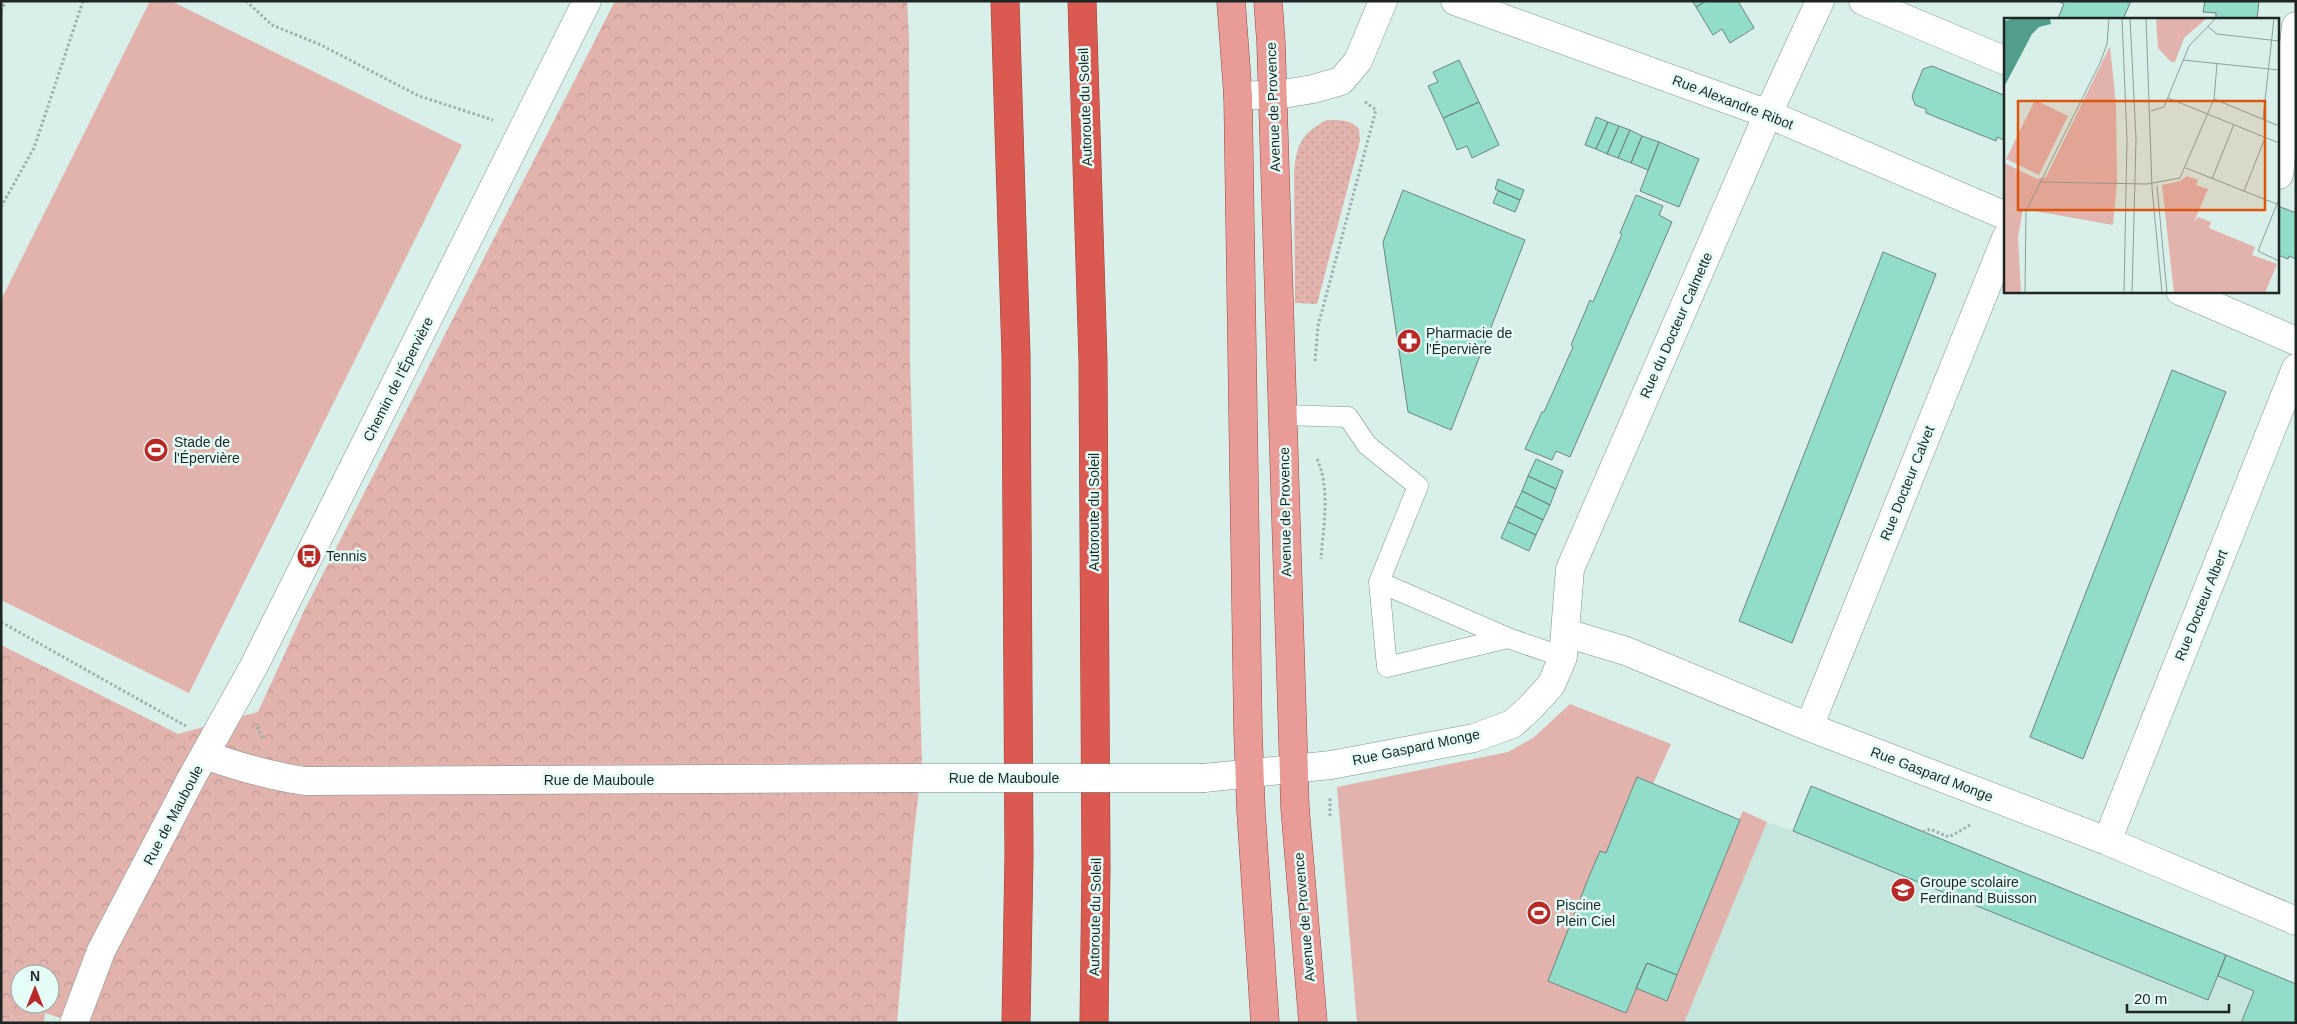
<svg xmlns="http://www.w3.org/2000/svg" width="2297" height="1024" viewBox="0 0 2297 1024" font-family="Arial,sans-serif">
	<defs>
		<pattern id="grass-dots" width="8" height="8" patternUnits="userSpaceOnUse" patternTransform="scale(1.25)"><rect width="8" height="8" fill="#e2b2ad"/><path d="M2 2h.1M6 6h.1" fill="none" stroke="#c19995" stroke-width="1.8" stroke-linecap="round"/></pattern>
		<pattern id="forest-crowns" width="20" height="18" patternUnits="userSpaceOnUse" patternTransform="scale(1.25)"><rect width="20" height="18" fill="#e2b2ad"/><path d="M2 6a3 3 0 1 1 6 0M12 15a3 3 0 1 1 6 0" fill="none" stroke="#c19995"/></pattern>
	</defs>
	<rect width="100%" height="100%" fill="#d8f0e9"/>
	<path fill="#c6e6dd" d="M1811,786L2296,984V1023H1684L1767,822L1793,831Z"/>
	<path fill="url(#grass-dots)" d="M1327,120C1340,120 1350,119 1359,129L1360,141L1317,304L1295,303L1294,175C1296,146 1300,134 1327,120Z"/>
	<path fill="url(#forest-crowns)" fill-rule="evenodd" d="M615,1H907L909,37L910,360L922,764L913,841L897,1023H77L45,1013L1,1019V645L178,734L258,712L305,609ZM20,974H50V1004H20Z"/>
	<path fill="#e2b2ad" d="M150,1H171L462,145L189,693L1,600V300Z
		M1570,704L1671,744L1653,784L1739,820L1743,811L1767,822L1684,1023H1357L1337,787L1508,752L1533,738Z
		M45,1013L44,1023H1V1019Z"/>
	<path fill="#92ddca" stroke="#6e847e" d="M1692,1H1706L1696,7Z
		M1706,1H1738L1754,28L1730,43L1722,29L1713,35L1696,7Z
		M2058,1H2131L2123,19H2060L2058,18L2064,4Z
		M2205,1H2259L2257,19H2216V13L2203,12Z
		M1459,60L1479,102L1443,118L1428,86L1438,82L1433,72Z
		M1932,66L2006,96V141L1997,137L1996,141L1926,113V109L1915,105L1912,96L1923,69Z
		M1479,102L1499,145L1472,158L1467,146L1457,150L1443,118Z
		M1596,117L1608,122L1596,149L1585,145Z
		M1608,122L1619,126L1607,154L1596,149Z
		M1619,126L1630,130L1618,158L1607,154Z
		M1630,130L1642,136L1631,163L1618,158Z
		M1642,136L1659,142L1648,170L1631,163Z
		M1659,142L1699,159L1679,207L1640,191Z
		M1498,179L1524,190L1520,200L1495,189Z
		M1403,190L1525,240L1451,430L1408,412L1383,242Z
		M1498,191L1520,200L1515,212L1493,203Z
		M1636,195L1663,206L1659,215L1672,222L1570,457L1556,451L1552,460L1525,449L1542,412H1544L1573,347L1571,345L1590,300L1593,302L1622,234L1620,233Z
		M2278,206L2296,213V259L2289,256L2288,259L2278,255Z
		M1883,252L1936,274L1792,643L1739,621Z
		M2172,370L2226,392L2083,759L2030,737Z
		M1536,459L1563,471L1556,489L1528,476Z
		M1528,476L1556,489L1550,505L1522,491Z
		M1522,491L1550,505L1543,520L1515,506Z
		M1515,506L1543,520L1536,535L1508,522Z
		M1508,522L1536,535L1529,551L1501,538Z
		M1637,777L1740,820L1677,975L1647,963L1626,1013L1548,981L1588,879L1600,851L1606,853Z
		M1811,786L2226,955L2208,1000L1793,831Z
		M2226,955L2296,984V1023H2241L2254,991L2218,976Z
		M1647,963L1677,975L1667,1001L1636,988Z"/>
	<g fill="none" stroke-linecap="round" stroke-linejoin="round">
		<defs>
			<path id="lane" d="M1283,415L1348,417L1367,445L1418,486L1379,582L1387,667L1508,638
				M1379,582L1508,638L1563,657"/>
			<path id="street" d="M1455,1L1768,114L2006,216
				M1863,1L2006,61
				M2279,175L2296,26
				M2180,291L2296,341
				M1566,633L1626,651L1809,727L2107,841L2296,921
				M1809,727L2006,238
				M205,755C239,767 270,776 305,781L911,778
				M1204,778L1331,765L1474,738L1512,724L1529,709L1551,685L1563,657L1570,569L1768,114L1820,1
				M2107,841L2296,368
				M74,1023L101,951L191,779L254,666L587,1"/>
			<path id="secondary" d="M1238,96L1283,94L1313,89L1341,81L1358,61L1383,1"/>
			<path id="primary" d="M1231,1L1238,96L1248,732L1251,811L1265,1023
				M1268,1L1271,43L1295,808L1313,1023"/>
			<path id="highway" d="M1005,1L1016,356L1019,856L1016,1023
				M1082,1L1093,361L1096,867L1094,1023"/>
		</defs>
		<use href="#lane" stroke="#7d938d" stroke-width="21"/>
		<use href="#street" stroke="#7d938d" stroke-width="29"/>
		<use href="#secondary" stroke="#7d938d" stroke-width="29"/>
		<use href="#primary" stroke="#984741" stroke-width="29"/>
		<use href="#highway" stroke="#984741" stroke-width="29"/>
		<path stroke="#9db0aa" stroke-width="3" stroke-dasharray="2.5 2.5" stroke-linecap="butt" d="M246,1L272,25L321,45L419,96L493,120
			M1,11L6,1
			M1,207L34,148L83,1
			M1315,361L1318,326L1376,110L1364,101
			M1317,459C1331,489 1323,527 1321,559
			M1,622L186,726
			M257,727L263,739
			M1330,816V797
			M1923,832L1930,829L1949,837L1972,824"/>
		<use href="#lane" stroke="#fff" stroke-width="20"/>
		<use href="#street" stroke="#fff" stroke-width="28"/>
		<use href="#secondary" stroke="#fff" stroke-width="28"/>
		<use href="#primary" stroke="#e99b97" stroke-width="28"/>
		<use href="#highway" stroke="#da5951" stroke-width="28"/>
		<defs>
			<path id="street-bridge" d="M911,778H1204"/>
		</defs>
		<use href="#street-bridge" stroke="#7d938d" stroke-width="29" stroke-linecap="butt"/>
		<use href="#street-bridge" stroke="#fff" stroke-width="28"/>
	</g>
	<defs>
		<symbol id="pharmacy-disc" viewBox="-11 -11 22 22"><circle r="9.5" fill="#b82927" stroke="#e5fdf7"/><path d="M-2-6h4v4h4v4h-4v4h-4v-4h-4v-4h4Z" fill="#fff"/></symbol>
		<symbol id="stadium-disc" viewBox="-11 -11 22 22"><circle r="9.5" fill="#b82927" stroke="#e5fdf7"/><path d="M0-5a6.5 5 0 1 0 0 10a6.5 5 0 1 0 0-10ZM-3.5-1.8h7v3.6h-7Z" fill="#fff"/></symbol>
		<symbol id="bus-disc" viewBox="-11 -11 22 22"><circle r="9.5" fill="#b82927" stroke="#e5fdf7"/><path d="M-5-6H5V4H4V6H2V4H-2V6H-4V4H-5ZM-3.5-4V0h7V-4ZM-3.5 1.2v1.5H-2V1.2ZM2 1.2v1.5H3.5V1.2Z" fill="#fff"/></symbol>
		<symbol id="school-disc" viewBox="-11 -11 22 22"><circle r="9.5" fill="#b82927" stroke="#e5fdf7"/><path d="M0-5L7-2L0 1L-7-2ZM-4 1L0 2.5L4 1V4Q0 6-4 4Z" fill="#fff"/></symbol>
	</defs>
	<g fill-rule="evenodd">
		<use href="#pharmacy-disc" x="1395" y="327" width="28" height="28"/>
		<use href="#stadium-disc" x="142" y="436" width="28" height="28"/>
		<use href="#bus-disc" x="295" y="542" width="28" height="28"/>
		<use href="#school-disc" x="1889" y="876" width="28" height="28"/>
		<use href="#stadium-disc" x="1525" y="899" width="28" height="28"/>
	</g>
	<g text-anchor="middle" stroke-width="5" stroke-linejoin="round" paint-order="stroke">
		<g font-size="14" fill="#1d2623" stroke="#e5fdf7">
			<text transform="translate(1733 102) rotate(21)" y="5">Rue Alexandre Ribot</text>
			<text transform="translate(1085 107) rotate(-92)" y="5">Autoroute du Soleil</text>
			<text transform="translate(1273 107) rotate(-92)" y="5">Avenue de Provence</text>
			<text transform="translate(1676 325) rotate(-66)" y="5">Rue du Docteur Calmette</text>
			<text transform="translate(398 379) rotate(-63)" y="5">Chemin de l'Épervière</text>
			<text transform="translate(1907 483) rotate(-68)" y="5">Rue Docteur Calvet</text>
			<text transform="translate(1094 512) rotate(-90)" y="5">Autoroute du Soleil</text>
			<text transform="translate(1285 512) rotate(-91)" y="5">Avenue de Provence</text>
			<text transform="translate(2201 605) rotate(-68)" y="5">Rue Docteur Albert</text>
			<text transform="translate(1416 747) rotate(-12)" y="5">Rue Gaspard Monge</text>
			<text transform="translate(1932 774) rotate(21)" y="5">Rue Gaspard Monge</text>
			<text x="1004" y="783">Rue de Mauboule</text>
			<text x="599" y="785">Rue de Mauboule</text>
			<text transform="translate(173 815) rotate(-62)" y="5">Rue de Mauboule</text>
			<text transform="translate(1095 917) rotate(-89)" y="5">Autoroute du Soleil</text>
			<text transform="translate(1304 917) rotate(-95)" y="5">Avenue de Provence</text>
		</g>
		<g font-size="14" fill="#1d2623" stroke="#e5fdf7" text-anchor="start">
			<text x="1426" y="338">Pharmacie de<tspan x="1426" dy="16">l'Épervière</tspan></text>
			<text x="174" y="447">Stade de<tspan x="174" dy="16">l'Épervière</tspan></text>
			<text x="326" y="561">Tennis</text>
			<text x="1920" y="887">Groupe scolaire<tspan x="1920" dy="16">Ferdinand Buisson</tspan></text>
			<text x="1556" y="910">Piscine<tspan x="1556" dy="16">Plein Ciel</tspan></text>
		</g>
	</g>
	<g transform="translate(2004 18)">
		<rect width="275" height="275" fill="#d8f0e9"/>
		<path d="M106,28L112,87L113,164L109,207L19,191L0,194V145L33,161L42,159Z" fill="#e2b2ad"/>
		<path d="M152,0H203L180,20L171,44H167L154,30Z" fill="#e2b2ad"/>
		<path d="M31,82L64,98L35,157L2,141ZM183,158L194,162L192,167L204,171L190,204L194,199L207,204L205,210L251,229L248,237L273,246L261,275H170L158,167L176,163ZM19,191L14,220L17,275H0V194Z" fill="#e2b2ad"/>
		<path d="M11,0H46L47,6L35,9L28,16L0,69V3Z" fill="#539d8c"/>
		<path fill="none" stroke="#8d9f9a" stroke-width="1" d="M118,0L123,121L120,275M126,0L132,121L128,275M142,0L148,170L158,275M203,8L213,16L275,23M179,42L275,52M164,80L275,125M210,81L275,108M147,93L160,89L185,28L212,0M259,101L270,0M182,150L275,187M208,161L230,106M36,164L143,166L176,160L210,81L213,46M153,168L163,275M240,173L261,120M275,181L254,233L275,243M21,275L22,193L96,45L103,26L105,0"/>
		<path fill="#de560d" fill-opacity="0.15" stroke="#de560d" stroke-width="2.5" d="M14,83H261V192H14Z"/>
		<rect width="275" height="275" fill="none" stroke="#1d2623" stroke-width="2.5"/>
	</g>
	<rect width="2297" height="1024" fill="none" stroke="#1d2623" stroke-width="5"/>
	<g transform="translate(35 989)"><circle r="24" fill="#e5fdf7" stroke="#95a7a2"/>
	<path d="M0-4L9 19L0 12L-9 19Z" fill="#b82927"/>
	<text y="-8" font-size="14" font-weight="bold" text-anchor="middle" fill="#1d2623">N</text>
	</g>
	<path d="M2127 1004v8h102v-8" fill="none" stroke="#1d2623" stroke-width="2.5"/>
	<text x="2134" y="1004" font-size="15" fill="#1d2623" stroke="#e5fdf7" stroke-width="4" paint-order="stroke">20 m</text>
</svg>
